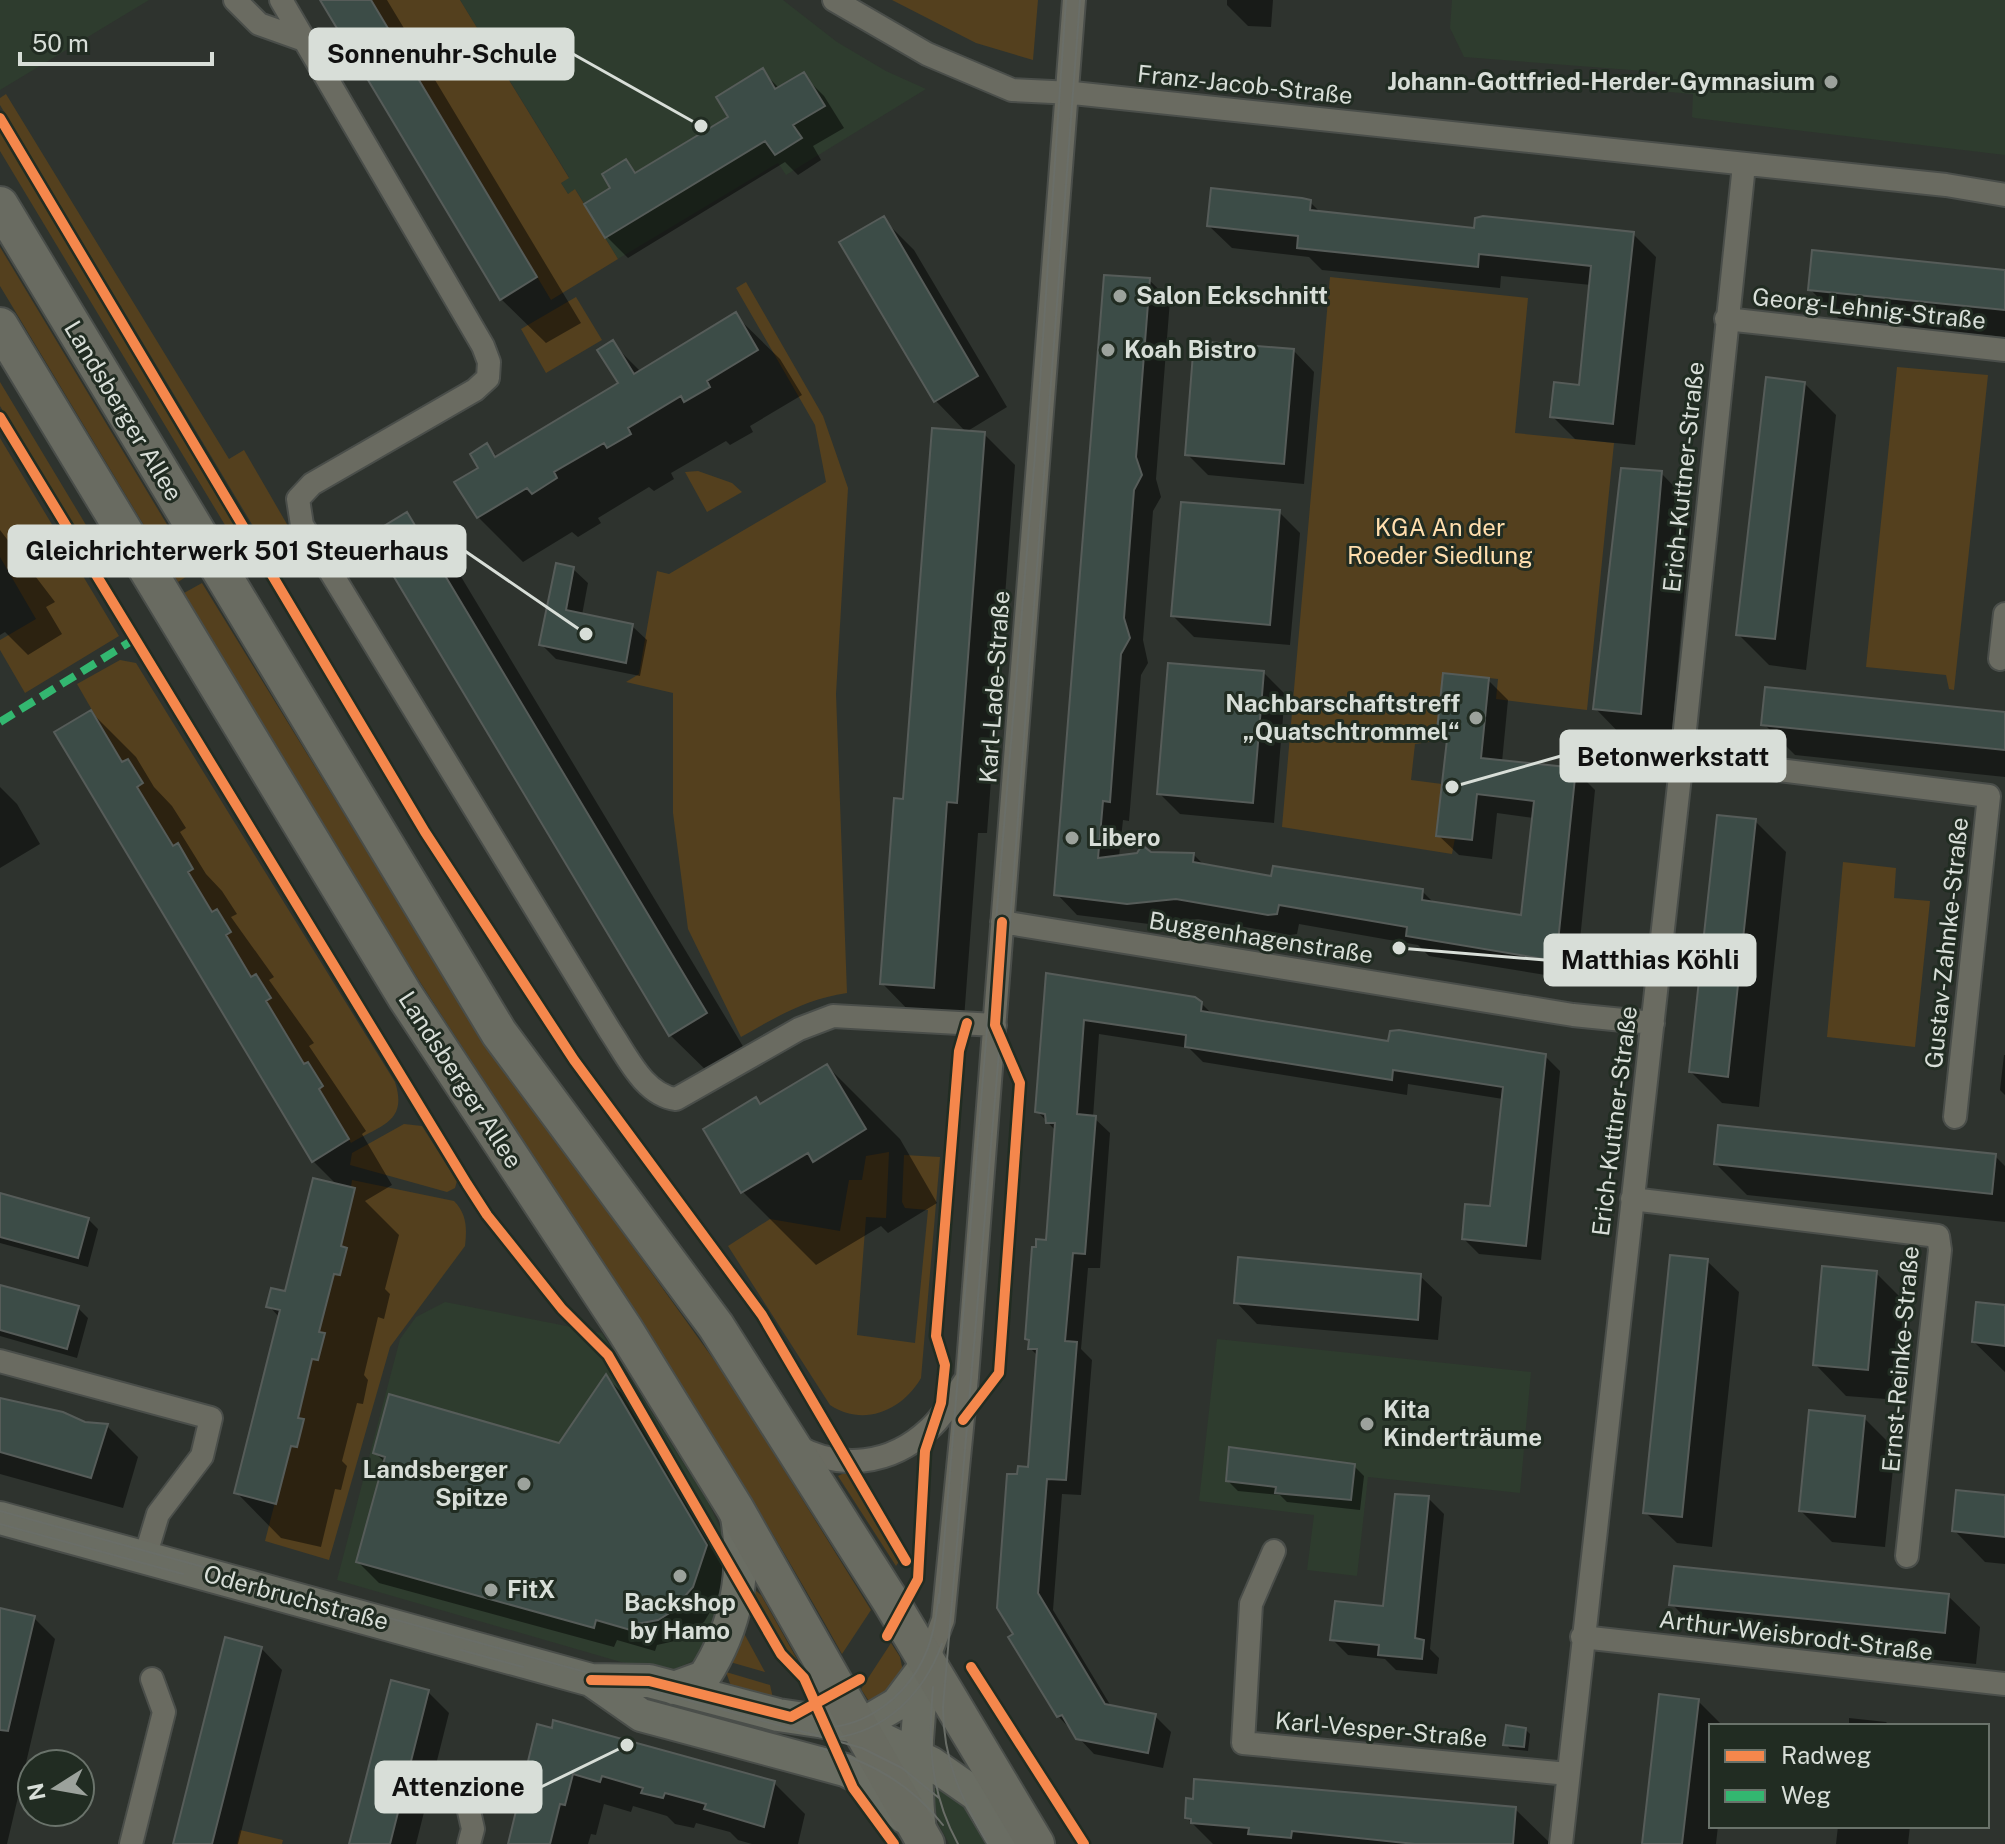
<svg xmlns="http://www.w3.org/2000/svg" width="2005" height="1844" viewBox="0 0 2005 1844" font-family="'Public Sans',sans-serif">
	<rect width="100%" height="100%" fill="#2e332e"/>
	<path fill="#2e3c2e" d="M0,0H149L0,90Z
		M460,0H783L837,42L886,71L926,89L786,175L778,163L618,259L576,190L568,194L561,183L569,177Z
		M1452,0H2005V155L1695,118L1692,117L1693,94L1658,91L1657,72L1464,57L1450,28Z
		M445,1302L602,1333L708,1502L734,1557L708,1648L699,1658L669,1672L621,1662L337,1580L400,1339L416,1317Z
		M1217,1339L1531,1372L1520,1493L1368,1477L1357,1576L1307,1570L1314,1515L1199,1501Z
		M927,1773L968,1800L999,1844H949L939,1825Z"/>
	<path fill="#54401e" d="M371,0H460L569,178L561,183L568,194L575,189L618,259L551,300Z
		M892,0H1038L1033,60L976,43Z
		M6,94L229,459L244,450L288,526L262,541L0,105V98Z
		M0,131L241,535L234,540L0,151Z
		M0,247L195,571L178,582L0,286Z
		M1330,277L1528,298L1515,433L1614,443L1587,710L1496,699L1498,679L1443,673L1436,741L1415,744L1411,780L1442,784L1436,835L1455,838L1452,854L1282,827Z
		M746,282L823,416L848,488L836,694L847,993C806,999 776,1017 741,1037L688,929L673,813V693L626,682L639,674L657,571L669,574L826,482L815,425L736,288Z
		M576,297L602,340L546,373L521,329Z
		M1897,367L1988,375L1954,690L1949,689L1946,675L1866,667Z
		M0,382L104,555L93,561L0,406Z
		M0,438L119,636L25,693L0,650V640L36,619L0,557Z
		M698,471L732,483L742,492L707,512L685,472Z
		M202,583L475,1027L727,1378L871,1610L842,1654C713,1423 565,1206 422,985C339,856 263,724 184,593Z
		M120,660L136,663L395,1082C408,1122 381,1125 351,1143L319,1089L323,1086L309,1062L304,1064L266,1001L256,974L251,977L226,935L231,931L217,909L212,912L188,872L193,868L178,844L173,846L137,787L142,783L128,759L122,762L77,684Z
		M1843,862L1896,868L1894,898L1930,901L1915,1047L1827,1037Z
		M404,1124L422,1126L457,1181L455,1188L447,1192L350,1165L352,1153Z
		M889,1152L886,1218L866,1217L857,1335L915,1343L928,1210L905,1208L902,1202L904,1155L940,1157L921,1378C902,1411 863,1427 830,1405L728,1246L770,1219L840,1231L849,1180H862L866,1156Z
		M352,1180L454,1201C467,1214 467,1229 465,1246L390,1347L329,1560L265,1541L312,1359L318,1360L325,1334L319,1332L334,1274L340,1275L346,1248L341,1246L355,1189L351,1187Z
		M842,1474H849L902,1557L896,1566L838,1476Z
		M754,1589L761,1595L802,1668L783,1652L750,1591Z
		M740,1626L765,1672L730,1662Z
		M891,1643L900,1657L904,1676L872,1706L861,1689Z
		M726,1672L770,1685L773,1698L731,1686Z
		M240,1830L283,1840L282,1844H237Z"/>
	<path fill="#0007" d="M322,0H387L581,323L546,343L501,299Z
		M1227,0H1273L1271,27L1248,26L1227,5Z
		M762,71L780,89L803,75L824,96L844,128L813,146L821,160L798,175L785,162L628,258L607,237L613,189L626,162L638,174L731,118Z
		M1310,202L1322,214L1476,230L1633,234L1656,257L1635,445L1575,439L1552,416L1581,387L1591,285L1501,276L1500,288L1322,270L1309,257L1232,248L1209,226Z
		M883,219L914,250L1007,407L966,432L935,400Z
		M2005,272V337L1841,321L1810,289Z
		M1149,280L1170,300L1156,479L1161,497L1153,511L1143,640L1148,663L1141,675L1129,821L1123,820L1119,857L1194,855L1205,866L1273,878L1422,891L1435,904L1523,918L1534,818L1497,813L1492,859L1459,855L1438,835L1449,739L1439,730L1488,680L1508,700L1502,762L1575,770L1595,790L1576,980L1429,956L1418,945L1299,924L1297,934L1290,935L1198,919L1149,924L1077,915L1057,894Z
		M735,315L780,359L802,395L750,426L753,432L730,445L726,441L671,473L674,479L654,491L649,487L598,518L601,523L578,537L572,532L523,562L478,517L457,482L481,468L486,445L499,458L620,384L612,343L641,372Z
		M1293,350L1314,372L1304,484L1208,475L1187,454Z
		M1804,383L1836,415L1806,670L1769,665L1738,634Z
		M984,434L1015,465L987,833H978L964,1019L913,1015L882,983L905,801Z
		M1661,473L1692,505L1671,744L1626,740L1595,708Z
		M1279,512L1300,533L1290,645L1194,637L1173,616Z
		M406,515L451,560L750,1058L715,1079L670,1035Z
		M0,530L55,602L46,607L62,634L28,655L5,632L0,635Z
		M573,569L588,583L582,615L632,626L647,640L640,676L556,659L541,644Z
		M1264,673L1285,694L1274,823L1180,814L1159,793Z
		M91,712L136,757L154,787L172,806L186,828L180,832L206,874L222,891L237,914L231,917L274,977L269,980L314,1043L309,1046L366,1131L362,1134L392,1185L365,1201L399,1235L385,1289L390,1294L384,1319L378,1317L364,1375L368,1380L363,1404L357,1403L342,1461L347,1466L341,1490L335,1489L321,1547L281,1538L237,1493L280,1318L269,1306L286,1294L338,1186L313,1161Z
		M2005,714V777L1795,755L1764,724Z
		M0,787L17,804L40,844L0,868Z
		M1755,821L1786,852L1759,1107L1722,1103L1691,1072Z
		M1048,975L1201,1003L1212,1014L1390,1043L1545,1056L1560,1071L1541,1260L1479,1254L1464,1239L1491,1208L1503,1099L1408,1084L1407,1095L1203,1062L1189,1048L1099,1034L1093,1117L1110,1133L1100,1268H1088L1081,1349L1092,1360L1081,1495L1062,1494L1053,1610L1112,1708L1155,1716L1171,1732L1163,1768L1094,1754L1058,1716L1016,1635L1019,1476L1030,1469L1039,1357L1030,1348L1028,1339L1048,1242L1056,1131L1037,1111Z
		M2004,1055H2005V1095L2000,1090Z
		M827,1066L900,1139L937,1203L888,1233L881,1226L816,1265L743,1192L756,1099L762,1105Z
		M1995,1156L2005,1166V1222L1747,1195L1716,1164Z
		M0,1195L88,1219L98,1229L88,1267L0,1243Z
		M1707,1261L1739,1292L1712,1547L1677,1543L1645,1512Z
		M1876,1273L1907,1304L1899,1400L1846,1396L1815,1364Z
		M1420,1276L1442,1297L1438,1340L1257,1324L1236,1302Z
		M0,1287L78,1308L88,1318L77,1358L0,1336Z
		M2005,1307V1372L1974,1342Z
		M606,1377L626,1397L727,1567L716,1602L704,1622L679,1640L657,1645L655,1651L617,1640L614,1647L379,1583L358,1562L386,1463L375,1453L560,1445Z
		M0,1399L85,1424L107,1426L138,1457L123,1508L0,1474Z
		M1864,1418L1895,1449L1885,1547L1832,1542L1801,1511Z
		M1354,1466L1364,1476L1360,1510L1287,1502L1280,1495L1238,1491L1228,1481Z
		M2005,1497V1564L1985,1562L1954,1530Z
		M1428,1498L1444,1514L1430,1649L1439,1658L1437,1674L1396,1670L1385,1659L1348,1655L1332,1639L1385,1608Z
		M1948,1596L1980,1627L1976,1664L1703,1636L1672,1604Z
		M0,1610L34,1618L55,1639L7,1844H0Z
		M261,1648L282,1670L238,1844H175Z
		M428,1692L449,1713L416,1844H351Z
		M1698,1701L1723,1726H1711V1826H1718L1716,1844H1644Z
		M1849,1718L1886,1722L1890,1726H1849Z
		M539,1726L774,1783L805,1814L798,1844H752L738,1840L730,1832L696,1823L694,1828L675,1824L667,1816L633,1806L631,1812L604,1804L596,1835L591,1834L588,1844H510Z
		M1525,1729L1530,1734L1528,1751L1510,1749L1506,1744Z
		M1515,1809L1551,1844H1213L1187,1818Z
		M1838,1826H1910L1908,1844H1836Z"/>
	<path fill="#3c4c47" stroke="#565c59" stroke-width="2" d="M320,0H371L537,277L500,300Z
		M763,68L775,89L804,72L825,106L793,125L802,138L775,155L765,141L605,238L584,204L610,188L602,174L626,159L635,173L728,117L716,97Z
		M1211,188L1302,198L1311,200L1310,210L1474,228L1475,218L1483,216L1634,232L1613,424L1550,417L1554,382L1579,385L1591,266L1479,254L1478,267L1297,248L1298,236L1207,226Z
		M884,216L978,376L934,402L839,242Z
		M1812,250L2005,270V310L1808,290Z
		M1104,275L1150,278L1136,457L1142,475L1134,490L1124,618L1130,638L1121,654L1110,802L1103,801L1098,858L1137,853L1142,845L1151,852L1194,853L1193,862L1271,876L1273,866L1423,889L1422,900L1521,915L1534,801L1477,794L1472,840L1436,836L1448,731L1437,730L1443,673L1489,678L1481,758L1576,768L1556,961L1406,936L1407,927L1279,905L1277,914L1268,915L1176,899L1127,904L1054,895Z
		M736,312L758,350L707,381L710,387L684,402L681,396L628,428L631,434L607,448L604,443L554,472L557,478L532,494L527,488L477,518L454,482L478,468L470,454L487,443L495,457L618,383L597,350L613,340L634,374Z
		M1194,341L1294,349L1284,464L1185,455Z
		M1766,377L1805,382L1775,639L1736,635Z
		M932,428L985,432L957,803L947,802L934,988L880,984L894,798L903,799Z
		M1621,468L1662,471L1641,714L1593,709Z
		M1181,502L1280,510L1270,625L1171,616Z
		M407,512L707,1013L669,1036L369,535Z
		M556,563L574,567L566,610L633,624L626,663L539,645Z
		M1168,663L1264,671L1253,803L1157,794Z
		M1765,687L2005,712V750L1761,725Z
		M91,710L122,762L128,759L143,783L137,787L173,846L178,843L193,869L188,872L212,912L217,909L231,932L226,935L251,977L256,974L271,998L266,1001L304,1064L308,1062L323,1086L319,1089L349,1139L312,1162L54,732Z
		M1717,815L1756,819L1728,1077L1689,1072Z
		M1046,973L1195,997L1202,1002L1201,1011L1388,1041L1390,1031L1399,1030L1546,1054L1526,1246L1462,1239L1465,1204L1490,1206L1503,1087L1393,1070L1392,1080L1185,1047L1186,1035L1084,1020L1077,1114L1096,1116L1085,1254L1073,1253L1065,1341L1077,1342L1066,1480L1047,1479L1038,1593L1105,1704L1156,1714L1148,1753L1076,1739L1062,1715L1057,1717L1008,1637L1013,1634L997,1608L1007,1474H1017L1018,1466L1028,1467L1037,1349H1028L1029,1340L1025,1339L1032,1247H1036V1239L1046,1240L1055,1123H1046L1045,1114L1035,1112Z
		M827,1064L866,1129L813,1162L808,1153L741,1193L703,1129L756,1097L760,1104Z
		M1718,1125L1996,1154L1992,1194L1714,1164Z
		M313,1178L355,1188L341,1246L347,1248L340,1275L334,1274L319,1332L325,1333L318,1360L312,1359L298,1418L304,1419L297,1447L291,1446L276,1504L234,1493L280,1310L266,1307L271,1288L285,1291Z
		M0,1193L89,1218L78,1258L0,1237Z
		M1670,1255L1708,1259L1682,1517L1643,1513Z
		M1238,1257L1421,1274L1418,1320L1234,1303Z
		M1822,1266L1877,1271L1868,1370L1813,1365Z
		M0,1285L79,1306L67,1349L0,1330Z
		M1976,1302L2005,1305V1346L1972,1342Z
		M606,1374L707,1545L693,1587L671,1612L658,1620L637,1624L634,1631L596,1620L594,1628L356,1562L385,1457L373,1453L389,1394L559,1443Z
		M0,1398L63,1412L85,1422L108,1424L91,1478L0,1452Z
		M1809,1410L1865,1416L1855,1517L1799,1511Z
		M1229,1447L1355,1464L1351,1500L1275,1493L1276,1487L1226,1481Z
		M1956,1490L2005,1495V1537L1952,1531Z
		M1395,1494L1429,1496L1415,1638L1424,1640L1422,1659L1378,1655L1379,1645L1330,1640L1335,1601L1383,1606Z
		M1674,1566L1949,1594L1945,1633L1669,1605Z
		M0,1608L35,1616L8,1731L0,1730Z
		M225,1637L262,1647L212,1844H173Z
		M391,1680L429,1690L390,1844H349Z
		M1659,1694L1699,1699L1682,1844H1642Z
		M553,1720L775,1781L764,1827L704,1809L706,1804L665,1793L663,1798L641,1793L643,1788L602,1776L600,1782L573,1774L565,1805L560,1804L550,1844H508L537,1724L552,1728Z
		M1506,1725L1526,1728L1524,1747L1503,1745Z
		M1194,1779L1516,1807L1513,1844H1415L1292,1831L1291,1838L1248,1834L1249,1828L1191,1823V1819L1185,1818L1186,1798L1193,1799Z"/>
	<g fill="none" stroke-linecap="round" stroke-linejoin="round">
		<defs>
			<path id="street" d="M235,0L259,24L301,39
				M281,0L483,346L489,362L488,378L475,390L312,484L298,499L302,525L610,1031C627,1056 644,1095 676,1099L799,1029L833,1016L995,1025
				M834,0L927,54L1012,90L1073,93L1946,185L2005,195
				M1726,319L2005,350
				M2000,659L2005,614
				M1682,758L1989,796L1955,1117
				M1002,922L1573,1015L1653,1023
				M1632,1199L1938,1236L1940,1250L1907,1556
				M0,1361L211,1418L202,1456L158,1514L145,1557
				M795,1445C840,1471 891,1465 929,1429C944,1416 955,1395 967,1378
				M1274,1551L1251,1604L1243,1743L1568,1774
				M1582,1637L2005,1684
				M927,1662L943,1620L967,1377L1074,0
				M462,1780L473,1829L469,1844
				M131,1844L164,1712L152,1679
				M1561,1844L1682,758L1744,165"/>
			<path id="secondary" d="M0,1518L591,1680L649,1681L778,1715L858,1727L931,1763L977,1795L1006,1844
				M591,1680L641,1715L845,1770L865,1780L904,1817
				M674,1688L704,1677C736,1628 748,1569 736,1512
				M858,1727L897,1704L924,1668
				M920,1834C914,1777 915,1718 927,1662"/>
			<path id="primary" d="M0,205L499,1033L716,1326L890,1600L1036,1844
				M0,326L405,996L625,1330L735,1508L926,1844"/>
		</defs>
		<use href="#street" stroke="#4a4e4a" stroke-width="26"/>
		<use href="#secondary" stroke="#4a4e4a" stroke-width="36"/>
		<use href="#primary" stroke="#4a4e4a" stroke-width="40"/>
		<use href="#street" stroke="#6a6b61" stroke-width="22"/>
		<use href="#secondary" stroke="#6a6d63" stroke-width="32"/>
		<use href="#primary" stroke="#696b61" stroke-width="36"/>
		<path stroke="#6a6e68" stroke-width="2" d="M0,1511L862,1748L902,1768L939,1798
			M0,1524L183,1574
			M939,1603L1035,455L1066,0
			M461,1650L523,1667
			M933,1687C928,1743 930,1793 958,1844
			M818,1727C864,1730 907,1696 925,1655C934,1635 936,1615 939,1594
			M833,1738C886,1732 924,1693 942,1644
			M820,1748C868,1760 912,1785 943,1825
			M988,1844C961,1799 943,1760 943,1707L1010,923L1080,0"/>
		<path stroke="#33b770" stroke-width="8" stroke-dasharray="16 8" stroke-linecap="butt" d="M0,722L133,640"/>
		<defs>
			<path id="cycleway" d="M0,118L425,832L574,1060L762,1315L906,1561
				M0,417L467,1184L487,1215L562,1309L608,1355L781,1654L804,1678L853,1788L894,1844
				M963,1420L999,1373L1020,1083L995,1025L1002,922
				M887,1636L918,1579L925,1451L941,1403L945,1365L936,1336L959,1051L967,1023
				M971,1667L1084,1844
				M591,1680L649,1681L791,1717L860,1679"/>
		</defs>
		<use href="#cycleway" stroke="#212c22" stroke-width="15"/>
		<use href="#cycleway" stroke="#f5874c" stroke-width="10"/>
	</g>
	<g fill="#9ca29c" stroke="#212c22" stroke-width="3">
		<circle cx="1831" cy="82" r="8"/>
		<circle cx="1120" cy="296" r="8"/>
		<circle cx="1108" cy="350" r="8"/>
		<circle cx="1476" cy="718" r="8"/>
		<circle cx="1072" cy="838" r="8"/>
		<circle cx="1367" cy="1424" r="8"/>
		<circle cx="524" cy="1484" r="8"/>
		<circle cx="680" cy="1576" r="8"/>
		<circle cx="491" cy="1590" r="8"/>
	</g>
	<g text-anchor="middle" stroke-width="6" stroke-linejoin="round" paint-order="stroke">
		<g font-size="24" font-weight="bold" fill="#d8ded8" stroke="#212c22" text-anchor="start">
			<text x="1815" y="90" text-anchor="end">Johann-Gottfried-Herder-Gymnasium</text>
			<text x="1136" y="304">Salon Eckschnitt</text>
			<text x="1124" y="358">Koah Bistro</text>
			<text x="1460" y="712" text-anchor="end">Nachbarschaftstreff<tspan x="1460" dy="28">„Quatschtrommel“</tspan></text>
			<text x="1088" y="846">Libero</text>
			<text x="1383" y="1418">Kita<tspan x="1383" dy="28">Kinderträume</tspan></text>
			<text x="508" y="1478" text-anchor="end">Landsberger<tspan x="508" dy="28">Spitze</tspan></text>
			<text x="507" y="1598">FitX</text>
			<text x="680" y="1611" text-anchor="middle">Backshop<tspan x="680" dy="28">by Hamo</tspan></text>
		</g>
		<g font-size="24" fill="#d8ded8" stroke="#212c22">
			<text transform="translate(1245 85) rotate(6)" y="8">Franz-Jacob-Straße</text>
			<text transform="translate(1869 309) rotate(6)" y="8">Georg-Lehnig-Straße</text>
			<text transform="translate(123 411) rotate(59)" y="8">Landsberger Allee</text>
			<text transform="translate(1684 477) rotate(-84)" y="8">Erich-Kuttner-Straße</text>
			<text transform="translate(995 687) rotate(-86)" y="8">Karl-Lade-Straße</text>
			<text transform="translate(1261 938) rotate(9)" y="8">Buggenhagenstraße</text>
			<text transform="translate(1947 943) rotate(-84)" y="8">Gustav-Zahnke-Straße</text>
			<text transform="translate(460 1080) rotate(57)" y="8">Landsberger Allee</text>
			<text transform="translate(1615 1121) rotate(-83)" y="8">Erich-Kuttner-Straße</text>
			<text transform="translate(1901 1359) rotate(-85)" y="8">Ernst-Reinke-Straße</text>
			<text transform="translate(296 1598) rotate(15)" y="8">Oderbruchstraße</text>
			<text transform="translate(1796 1636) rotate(7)" y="8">Arthur-Weisbrodt-Straße</text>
			<text transform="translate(1381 1730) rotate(5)" y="8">Karl-Vesper-Straße</text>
		</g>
		<g font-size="24" fill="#ffdead" stroke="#212c22">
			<text x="1440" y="536">KGA An der<tspan x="1440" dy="28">Roeder Siedlung</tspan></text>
		</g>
	</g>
	<path fill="none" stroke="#d8ded8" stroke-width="3" d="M701 126L573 54M586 634L465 551M1452 787L1561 756M1399 948L1545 960M627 1745L541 1787"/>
	<g fill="#d8ded8" stroke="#212c22" stroke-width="3">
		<circle cx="701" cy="126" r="8"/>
		<circle cx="586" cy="634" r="8"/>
		<circle cx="1452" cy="787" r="8"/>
		<circle cx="1399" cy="948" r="8"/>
		<circle cx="627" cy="1745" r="8"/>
	</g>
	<g fill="#d8ded8" stroke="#d8ded8" stroke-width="3">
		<rect x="310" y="29" width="263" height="50" rx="8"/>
		<rect x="9" y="526" width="456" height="50" rx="8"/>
		<rect x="1561" y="731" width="224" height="50" rx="8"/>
		<rect x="1545" y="935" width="210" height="50" rx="8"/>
		<rect x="376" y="1762" width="165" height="50" rx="8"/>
	</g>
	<g font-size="26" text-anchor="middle" font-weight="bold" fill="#111">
		<text x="442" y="63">Sonnenuhr-Schule</text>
		<text x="237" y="560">Gleichrichterwerk 501 Steuerhaus</text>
		<text x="1673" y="766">Betonwerkstatt</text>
		<text x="1650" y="969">Matthias Köhli</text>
		<text x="458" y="1796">Attenzione</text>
	</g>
	<rect x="1709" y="1724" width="280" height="104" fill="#212c22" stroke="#6a736b" stroke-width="2"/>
	<rect x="1725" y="1750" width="40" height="12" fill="#f5874c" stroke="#6a736b" stroke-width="2"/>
	<text x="1781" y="1764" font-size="24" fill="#d8ded8">Radweg</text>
	<rect x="1725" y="1790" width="40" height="12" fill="#33b770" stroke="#6a736b" stroke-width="2"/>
	<text x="1781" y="1804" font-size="24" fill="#d8ded8">Weg</text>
	<g transform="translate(56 1788) rotate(259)"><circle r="38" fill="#212c22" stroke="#6a736b" stroke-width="2"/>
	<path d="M0-6L14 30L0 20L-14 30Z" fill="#9ca29c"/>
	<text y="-12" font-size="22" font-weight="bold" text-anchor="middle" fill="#d8ded8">N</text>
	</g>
	<path d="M20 52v12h192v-12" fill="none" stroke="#d8ded8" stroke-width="4"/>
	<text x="32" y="52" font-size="24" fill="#d8ded8" stroke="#212c22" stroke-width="6" paint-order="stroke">50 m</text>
</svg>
